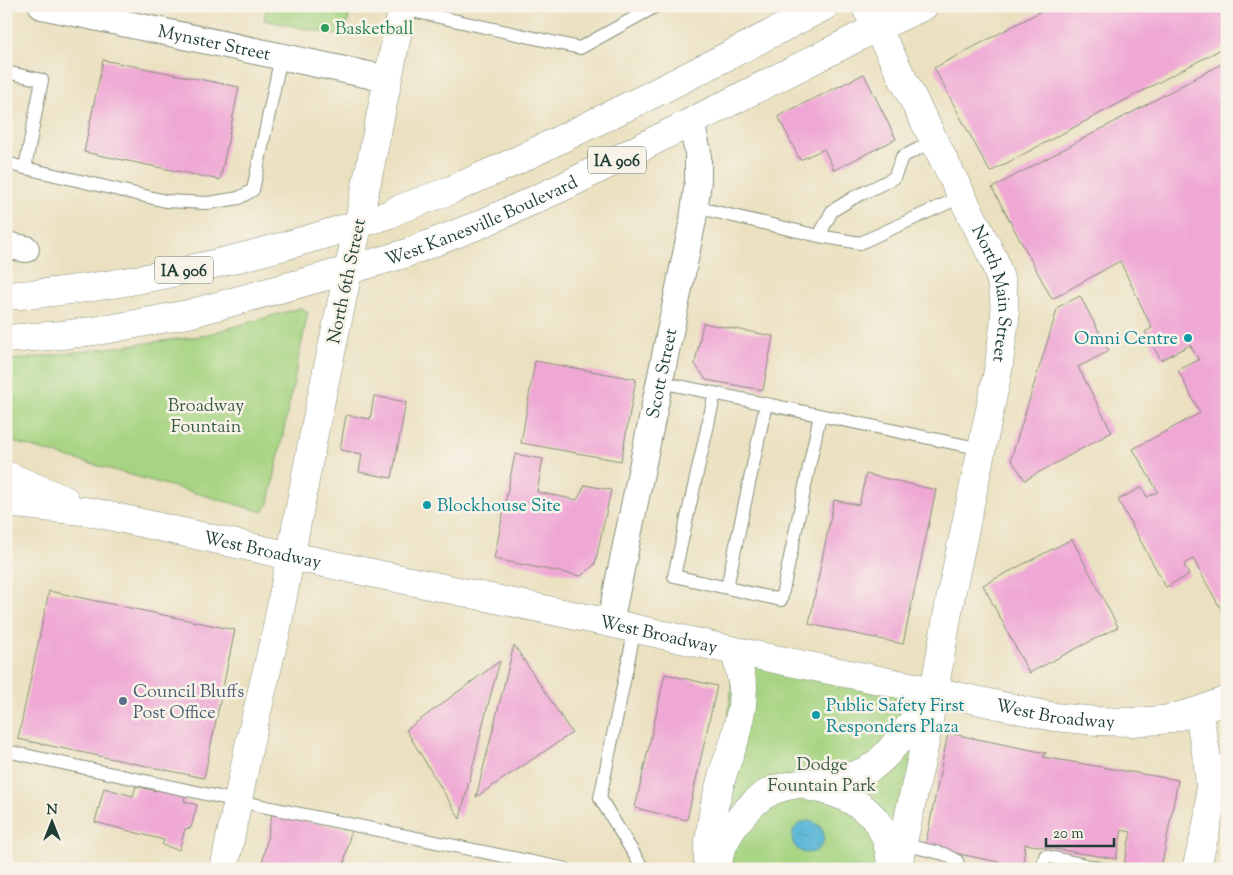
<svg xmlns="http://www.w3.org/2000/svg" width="1233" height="875" viewBox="0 0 1233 875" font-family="'Sorts Mill Goudy',serif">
	<defs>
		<pattern id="water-ripples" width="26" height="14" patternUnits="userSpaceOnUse" patternTransform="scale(1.25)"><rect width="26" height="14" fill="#59b6d7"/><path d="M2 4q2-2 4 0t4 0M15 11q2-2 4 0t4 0" fill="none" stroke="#4995af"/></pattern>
	</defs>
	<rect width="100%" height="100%" fill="#f7f3e8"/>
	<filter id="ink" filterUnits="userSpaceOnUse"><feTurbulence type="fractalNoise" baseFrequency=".02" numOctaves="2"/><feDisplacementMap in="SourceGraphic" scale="10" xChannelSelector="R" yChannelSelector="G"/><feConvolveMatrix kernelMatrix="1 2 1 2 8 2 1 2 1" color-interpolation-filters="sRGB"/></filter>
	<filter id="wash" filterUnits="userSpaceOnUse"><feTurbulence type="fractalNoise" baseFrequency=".0096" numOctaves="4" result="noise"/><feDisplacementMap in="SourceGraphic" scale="20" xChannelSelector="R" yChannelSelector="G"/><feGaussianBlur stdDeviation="1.12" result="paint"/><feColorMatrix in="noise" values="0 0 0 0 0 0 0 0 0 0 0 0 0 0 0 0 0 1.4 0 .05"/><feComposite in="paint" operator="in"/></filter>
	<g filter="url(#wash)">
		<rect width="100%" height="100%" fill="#ebe1c1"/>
		<path fill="#a7d482" stroke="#63885b" d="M267,6H351L345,37L264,20Z
			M300,308L308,312L269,503L263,512L6,440V361L201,336Z
			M735,651L934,691L897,869H760L708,857L723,773Z"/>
		<path fill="url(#water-ripples)" stroke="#3c7a86" d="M792 837a16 16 0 1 1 32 0a16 16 0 1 1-32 0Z"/>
		<g id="blocks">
			<path fill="#efa7d4" d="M1051,6H1227V46L990,172L934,68Z
				M103,60L239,87L220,180L84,152Z
				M1227,61V620L1193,559L1184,564L1189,575L1166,587L1118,500L1142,487L1147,497L1158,492L1133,449L1200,413L1178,370L1199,360L1190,345L1161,360L1145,332L1152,328L1120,261L1052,299L992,188Z
				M864,74L896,139L834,170L824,149L800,160L778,116Z
				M1080,296L1109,351L1078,367L1112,432L1025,480L1011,459L1058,307Z
				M703,323L773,336L763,390L706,380L695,364Z
				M535,361L636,379L621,461L521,443Z
				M374,396L406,402L392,478L359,472L362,454L340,450L346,415L370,419Z
				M515,454L543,459L537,492L577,500L585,485L611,490L595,564L581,576L494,559Z
				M866,474L936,490L903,644L809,624L834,500L859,505Z
				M1072,539L1118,627L1029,673L983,585Z
				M49,591L235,630L204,778L18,739Z
				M514,645L572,733L476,797Z
				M500,661L485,716L460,819L406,730Z
				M665,674L717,686L687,820L635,808Z
				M948,733L1046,753L1043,757L1178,780L1161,869L1123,868L1131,832L1122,830L1116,859L1025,844L1023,867L925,847Z
				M136,786L156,791L157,786L186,793L184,801L197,805L191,828L185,829L179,850L162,845L164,840L95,822L104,788L133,796Z
				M272,814L351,830L343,869L315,864L314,869H261Z"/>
		</g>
	</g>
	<g filter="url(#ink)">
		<use href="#blocks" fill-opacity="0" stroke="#858f7a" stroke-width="1"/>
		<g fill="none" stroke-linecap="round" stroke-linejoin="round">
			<defs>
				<path id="service" d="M403,9L580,48L656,6
					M6,72L42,80L25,168L6,163
					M25,168L166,201L208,203L239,198L253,190L281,56
					M695,207L819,236L860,243L963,196
					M819,236L832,211L853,198L894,178L902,157L934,141
					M660,382L982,449
					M715,393L674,576L781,600L820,415
					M727,587L766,404
					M635,628L600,798L643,869
					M6,751L238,801L566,869
					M902,844L944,854L957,861L959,869
					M1042,869L1045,856L1104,869"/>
				<g id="minor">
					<path id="s1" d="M42,6L388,79"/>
					<path d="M6,245L26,249"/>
					<path id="s2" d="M610,623L693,220L698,181V152L691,122"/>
				</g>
				<path id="tertiary" d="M358,225L403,6
					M1196,869C1202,844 1211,818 1210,792C1210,765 1203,737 1198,711"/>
				<g id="secondary">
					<path id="s3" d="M865,6L889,51L994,260L1001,282L1004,298L1005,319L998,371L951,595L925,743L897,869"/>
					<path d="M6,475L65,500"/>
					<path id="s4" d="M6,503L92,512L291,556L610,623L735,651L934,691L1054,717L1097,721L1133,722L1161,720L1168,719L1198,711L1227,700"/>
					<path d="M811,787C840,792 872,806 884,834C889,845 890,857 892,869"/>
					<path d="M708,866V847L714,807L723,773L735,739L742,706L743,686L735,651"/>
					<path d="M716,869C718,863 719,856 721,850C731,826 754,795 780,788C810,779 841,784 869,769C890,757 916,716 930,696"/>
				</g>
				<g id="primary">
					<path d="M6,296C136,288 268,254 390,214L397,210L451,190L514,162L657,92L825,6"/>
					<path id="s5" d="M6,339L62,335L109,329L188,314L349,270L404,254L481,224L565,186L876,28L924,6"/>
					<path d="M224,869L250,741L276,632L316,423L358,225"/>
				</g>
			</defs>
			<use href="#service" stroke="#858f7a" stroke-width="14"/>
			<use href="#minor" stroke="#858f7a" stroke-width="28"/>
			<use href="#tertiary" stroke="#858f7a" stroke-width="29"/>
			<use href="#secondary" stroke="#858f7a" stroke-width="29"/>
			<use href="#primary" stroke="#858f7a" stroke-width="29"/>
			<use href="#service" stroke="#fff" stroke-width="12"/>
			<use href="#minor" stroke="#fff" stroke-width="26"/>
			<use href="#tertiary" stroke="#fff" stroke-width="28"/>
			<use href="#secondary" stroke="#fff" stroke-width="28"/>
			<use href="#primary" stroke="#fff" stroke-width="28"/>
		</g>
	</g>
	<circle fill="#2e9e5b" stroke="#f7f3e8" stroke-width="2" cx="325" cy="28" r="5"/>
	<g fill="#0f9aa8" stroke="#f7f3e8" stroke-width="2">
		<circle cx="1188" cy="338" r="5"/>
		<circle cx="427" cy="505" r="5"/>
		<circle cx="816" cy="715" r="5"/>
	</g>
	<circle fill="#5c6f8a" stroke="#f7f3e8" stroke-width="2" cx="123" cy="701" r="5"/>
	<g text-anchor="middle" stroke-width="5" stroke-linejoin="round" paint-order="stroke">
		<g fill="#f7f3e8" stroke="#60746a" stroke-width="1">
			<rect x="588" y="146.5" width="58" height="27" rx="4"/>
			<rect x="155" y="256.5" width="58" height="27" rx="4"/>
		</g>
		<g font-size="16" font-weight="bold" fill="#1f3d34">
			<text x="617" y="166">IA 906</text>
			<text x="184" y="276">IA 906</text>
		</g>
		<g font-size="18" fill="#27864d" stroke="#f7f3e8" text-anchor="start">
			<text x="335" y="34">Basketball</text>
		</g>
		<g font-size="18" fill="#1f3d34" stroke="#f7f3e8">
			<text dy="6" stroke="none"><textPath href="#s1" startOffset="176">Mynster Street</textPath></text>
			<text dy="6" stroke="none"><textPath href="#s5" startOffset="492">West Kanesville Boulevard</textPath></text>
			<text transform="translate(346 281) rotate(-78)" y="6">North 6th Street</text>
			<text dy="6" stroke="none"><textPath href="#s3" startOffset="318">North Main Street</textPath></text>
			<text dy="6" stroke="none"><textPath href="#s2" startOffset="255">Scott Street</textPath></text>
			<text dy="6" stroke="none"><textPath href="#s4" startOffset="261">West Broadway</textPath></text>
			<text dy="6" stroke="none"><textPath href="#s4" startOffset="666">West Broadway</textPath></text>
			<text dy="6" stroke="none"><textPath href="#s4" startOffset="1071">West Broadway</textPath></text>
		</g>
		<g font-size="18" fill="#0d838f" stroke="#f7f3e8" text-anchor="start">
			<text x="1178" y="344" text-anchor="end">Omni Centre</text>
			<text x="437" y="511">Blockhouse Site</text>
			<text x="826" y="711">Public Safety First<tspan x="826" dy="21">Responders Plaza</tspan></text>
		</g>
		<g font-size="18" fill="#3a5b44" stroke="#f7f3e8">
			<text x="206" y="411">Broadway<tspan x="206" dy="21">Fountain</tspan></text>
			<text x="822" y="770">Dodge<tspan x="822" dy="21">Fountain Park</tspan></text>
		</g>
		<g font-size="18" fill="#4e5e75" stroke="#f7f3e8" text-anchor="start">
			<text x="133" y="697">Council Bluffs<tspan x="133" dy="21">Post Office</tspan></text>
		</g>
	</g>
	<rect width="1233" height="875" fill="none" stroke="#f7f3e8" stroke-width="25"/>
	<g transform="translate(52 822)" stroke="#f7f3e8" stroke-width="4" paint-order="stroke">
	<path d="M0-4L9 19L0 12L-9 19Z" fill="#1f3d34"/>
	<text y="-8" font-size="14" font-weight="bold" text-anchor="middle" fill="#1f3d34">N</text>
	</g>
	<path d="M1046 838v8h68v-8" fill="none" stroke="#1f3d34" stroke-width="2.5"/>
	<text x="1053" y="838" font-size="15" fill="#1f3d34" stroke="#f7f3e8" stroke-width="4" paint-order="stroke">20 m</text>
</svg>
